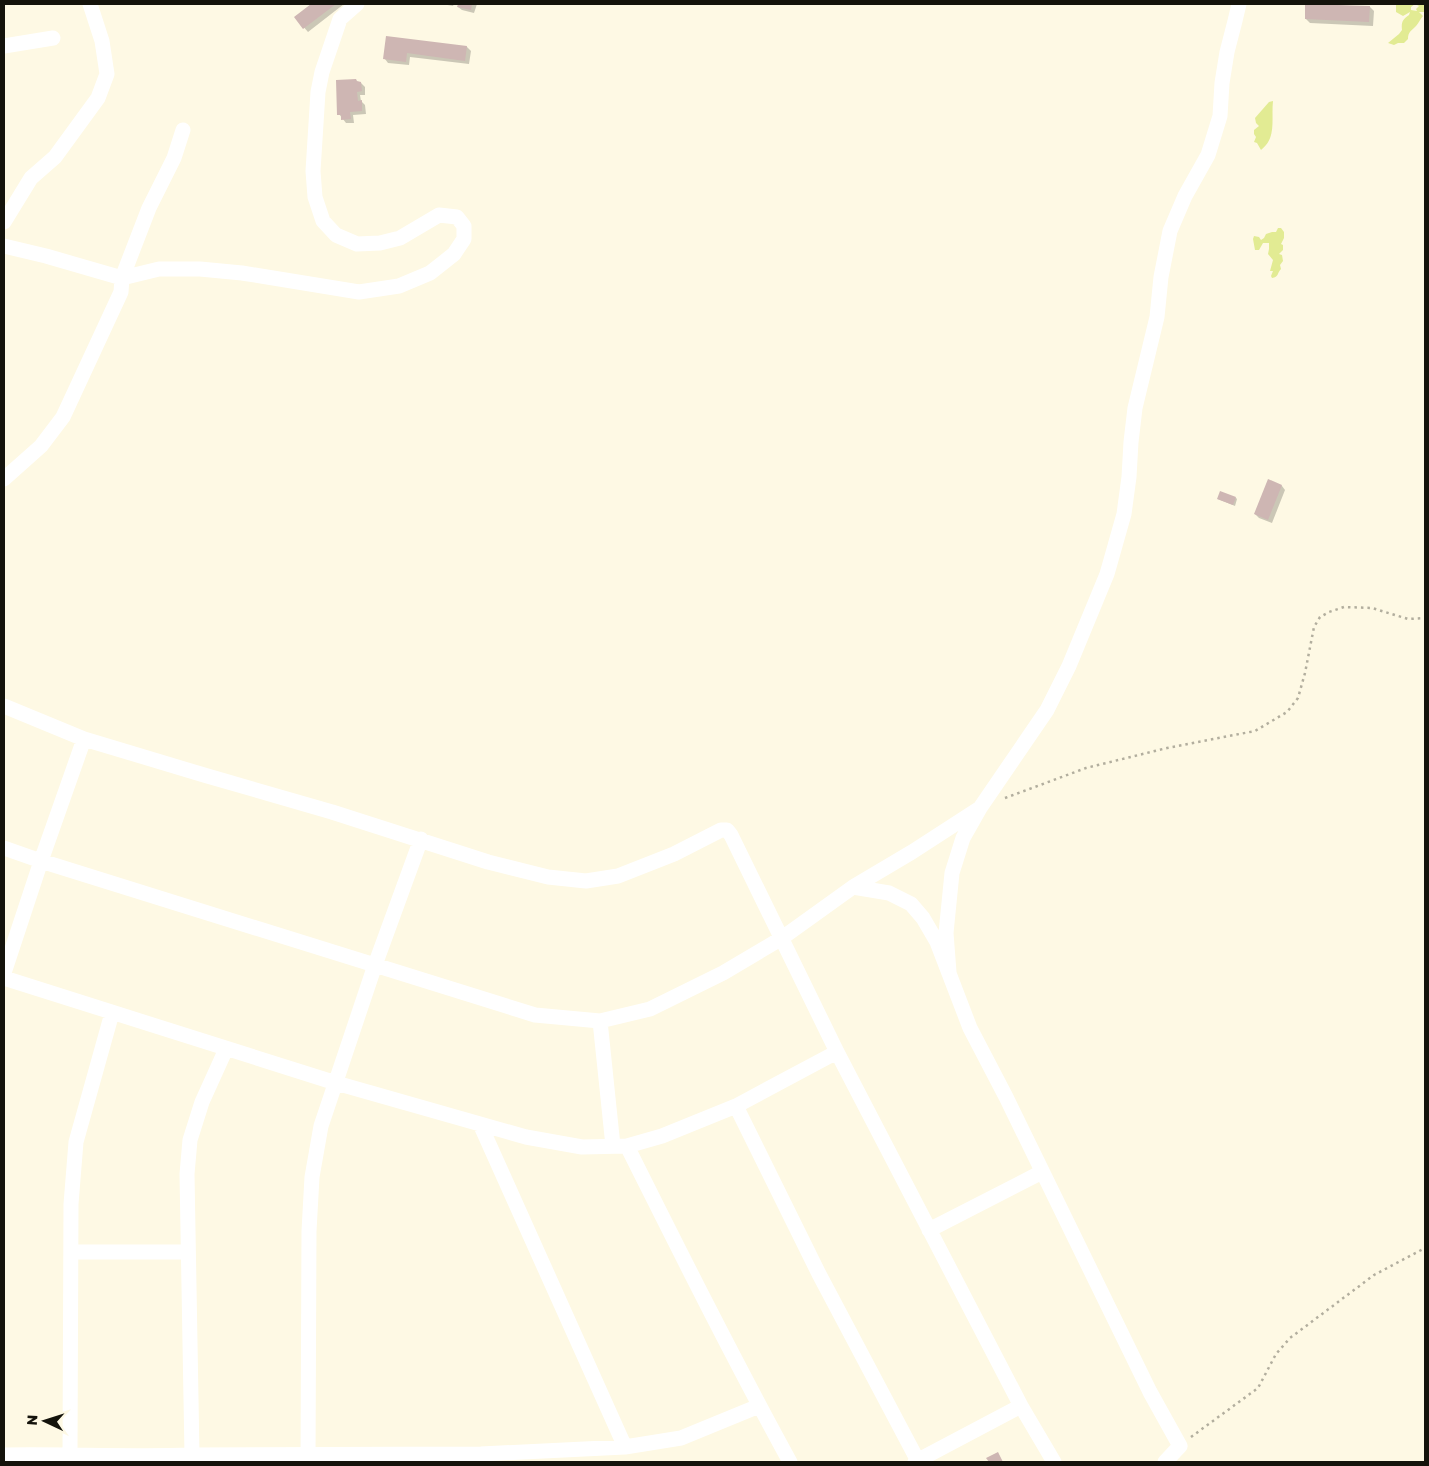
<svg xmlns="http://www.w3.org/2000/svg" width="1429" height="1466" viewBox="0 0 1429 1466" font-family="'Golos Text',sans-serif">
	<rect width="100%" height="100%" fill="#fef9e4"/>
	<path fill="#e2eb93" d="M1396,4H1415L1411,7V10L1417,11L1416,9L1419,6L1415,4H1425V12H1419L1423,16C1420,19 1419,23 1416,26C1411,31 1408,32 1408,39L1404,43H1398L1394,45L1388,43L1399,34L1402,30C1401,22 1403,19 1409,15L1410,12L1403,16L1396,12Z
		M1273,101C1271,119 1277,138 1261,150L1257,143L1254,142L1256,137L1254,134V130L1259,126L1256,123L1255,118L1269,102Z
		M1278,228H1281L1284,232V238L1281,244L1283,245V250L1279,254L1282,255L1283,261L1280,265L1281,269C1277,273 1279,277 1272,278L1271,276L1273,271H1270L1273,260L1268,254L1269,249V243H1263L1259,250H1255L1253,239L1254,236L1259,237L1261,240L1264,238L1266,234L1272,232H1276Z"/>
	<path fill="#0003" d="M313,4H344L308,32L295,17Z
		M442,4H454L453,6Z
		M459,4H477L474,13L462,10L458,7Z
		M1307,4L1370,7L1374,11L1373,26L1310,23L1306,19Z
		M387,37L467,47L471,51L469,64L410,57L409,65L388,63L385,59Z
		M361,83L365,87V95H360L361,101L365,105L366,114L353,115L354,123H346L339,114Z
		M1268,481L1282,486L1285,490L1272,523L1259,518L1255,514Z
		M1236,498L1237,499L1235,506L1218,499Z"/>
	<path fill="#ceb6b3" d="M311,4H336L303,29L294,17Z
		M458,4H472L471,10L457,7Z
		M1305,4L1370,6L1369,22L1305,19Z
		M386,36L467,46L465,61L407,53L406,62L383,59Z
		M356,79L357,81L361,82L362,91L357,92L358,101L362,100V111L350,112L351,119L341,120V115H337L336,80Z
		M1268,479L1282,485L1268,520L1254,514Z
		M1220,491L1236,497L1233,505L1217,499Z
		M998,1452L1003,1462H989L986,1458Z"/>
	<g fill="none" stroke-linecap="round" stroke-linejoin="round">
		<path stroke="#b2ae9e" stroke-width="2.5" stroke-dasharray="2.5 4" stroke-linecap="butt" d="M1005,798L1086,768L1167,748L1255,731L1287,712L1298,698L1305,673L1314,627L1320,617L1329,612L1344,607L1372,608L1408,619L1425,618
			M1191,1437L1258,1388L1276,1354L1290,1338L1374,1275L1425,1248"/>
		<path stroke="#fff" stroke-width="15" d="M4,46L53,38
			M4,222L31,178L55,157L98,98L107,74L102,41L90,4
			M4,246L46,256L122,278L149,208L174,158L183,130
			M4,479L41,446L63,417L121,292L122,278L159,269H200L242,273L359,292L399,286L430,273L454,254L464,239V226L457,217L439,215L400,238L380,243L357,244L336,235L323,221L315,197L313,171L318,92L322,72L340,19L357,4
			M4,706L84,739L204,775L332,812L488,862L548,877L586,881L618,876L674,854L721,830H727L731,835L837,1052L1021,1406L915,1462
			M4,848L41,861L535,1015L600,1021L650,1009L723,973L782,938L853,887L912,852L980,808
			M853,887L889,893L911,904L923,918L937,942L970,1028L1006,1097L1150,1392L1180,1446L1165,1462
			M949,972L946,933L952,873L963,838L980,808L1047,710L1069,666L1107,574L1124,514L1129,477L1131,442L1135,408L1157,317L1161,277L1170,231L1185,196L1208,155L1220,116L1222,83L1227,52L1235,21L1239,4
			M4,973L41,861L84,739
			M4,978L336,1083L526,1137L582,1147L627,1146L662,1136L736,1106L837,1052
			M600,1021L613,1146
			M736,1106L819,1274L918,1461
			M480,1124L625,1447
			M627,1146C680,1252 733,1358 790,1462
			M929,1230L1042,1172
			M71,1252H188
			M1021,1406L1054,1462
			M70,1454L71,1204L76,1142L112,1013
			M4,1455C66,1454 129,1457 192,1455L481,1454L625,1447L681,1438L759,1406
			M192,1455L187,1174L190,1140L202,1102L226,1049
			M308,1462L309,1231L312,1177L321,1126L375,965L421,839"/>
	</g>
	<rect width="1429" height="1466" fill="none" stroke="#14130b" stroke-width="10"/>
	<g transform="translate(45 1421) rotate(274)" stroke="#fef9e4" stroke-width="4" paint-order="stroke">
	<path d="M0-4L9 19L0 12L-9 19Z" fill="#14130b"/>
	<text y="-8" font-size="14" font-weight="bold" text-anchor="middle" fill="#14130b">N</text>
	</g>
</svg>
